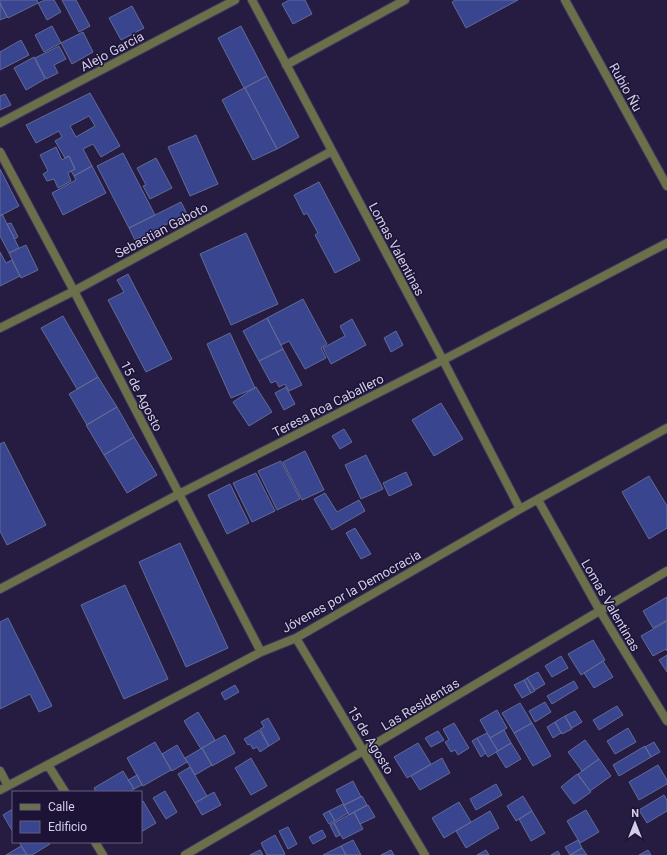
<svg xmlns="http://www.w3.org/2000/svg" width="667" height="855" viewBox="0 0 667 855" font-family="Roboto,sans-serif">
	<rect width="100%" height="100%" fill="#261c41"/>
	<path fill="#3a4590" stroke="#616b95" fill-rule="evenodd" d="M0,0H37L38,3L8,18L0,3Z
		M45,0H54L61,12L47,20L38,3Z
		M62,0H76L90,26L79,32Z
		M289,0H305L312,14L293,24L282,4Z
		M455,0H518L466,28L452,2Z
		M0,3L7,17L0,20Z
		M132,6L144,28L121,40L109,18Z
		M52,26L61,43L44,52L35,35Z
		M241,26L267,76L244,88L218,38Z
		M83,32L93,52L72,64L61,43Z
		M21,40L29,55L0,70V52Z
		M59,46L66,59L54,65L58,73L46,79L35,58Z
		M34,57L45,79L26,90L14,68Z
		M267,76L299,137L277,149L245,88Z
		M244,88H245L277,149L253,160L222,100Z
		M90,93L120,146L101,157L93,144L83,149L92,166L74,176L71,171L75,169L69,156L65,158L55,141L62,137L59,131L36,143L26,125ZM89,116L95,126L76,137L70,126Z
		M5,94L11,105L0,110V96Z
		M196,135L218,184L190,196L168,147Z
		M56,147L62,160L69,156L75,169L68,173L71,181L58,188L54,179L47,181L43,174L48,171L40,155Z
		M123,153L155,215L129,228L97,166Z
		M156,158L172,188L150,199L143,186L146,185L137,168Z
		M92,166L106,193L63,215L52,193L76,180L74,176Z
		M0,169L19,206L0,216Z
		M319,182L360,260L335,273L315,235L318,233L307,213L304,215L294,195Z
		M181,202L187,214L135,240L129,228Z
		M2,214L19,248L9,253L0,236V216Z
		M11,223L18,237L15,239L7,224Z
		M246,233L278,304L231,325L200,254Z
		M26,245L38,270L21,278L9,253Z
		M0,252L6,263L12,260L20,276L0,286Z
		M128,274L172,359L146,372L108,300L124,292L117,280Z
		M303,299L327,344L321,348L326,358L305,369L289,341L281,345L267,318Z
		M63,316L98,377L77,389L41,328Z
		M267,318L283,349L259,361L243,331Z
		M352,319L366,345L331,364L323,348L345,336L340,326Z
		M396,331L403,345L391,352L384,338Z
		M230,333L255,388L231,398L207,344Z
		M283,349L302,385L289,391L285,384L279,387L276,381L271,383L259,361Z
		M98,377L117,407L87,425L69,394Z
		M256,387L272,412L249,426L233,402Z
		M286,387L295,404L284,410L275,393Z
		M441,403L463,439L434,456L412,420Z
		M117,407L134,437L104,455L86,425Z
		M344,429L352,442L340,449L332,436Z
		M134,437L157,475L127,493L104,455Z
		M4,442L46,525L7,545L0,531V444Z
		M305,451L324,490L302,500L283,462Z
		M366,455L383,489L361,499L345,465Z
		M281,461L300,499L277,510L258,471Z
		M406,472L412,485L389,496L383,483Z
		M256,473L275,511L252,522L233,483Z
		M649,476L667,506V528L649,539L622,492Z
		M230,484L249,523L227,534L208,495Z
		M325,493L337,512L359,500L365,511L332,530L314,499Z
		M355,528L371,554L361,559L346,533Z
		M180,543L228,648L186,667L139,562Z
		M125,585L168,679L124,699L81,605Z
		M667,597V620L653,628L643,611Z
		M8,618L52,706L39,712L30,694L0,709V622Z
		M667,621V651L666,649L653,656L641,636Z
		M593,640L605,660L581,675L568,654Z
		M667,655V672L659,660Z
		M561,656L568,668L552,677L545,666Z
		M603,661L613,677L594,688L584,673Z
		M538,672L545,684L535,690L527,678Z
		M527,678L535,691L531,693L524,680Z
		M524,680L531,693L522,698L514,685Z
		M574,681L578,688L552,704L547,696Z
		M235,685L239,692L225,700L221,693Z
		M545,702L551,712L535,722L529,711Z
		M520,703L532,723L514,733L502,713Z
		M617,706L623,715L599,730L593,720Z
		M497,710L507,728L490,738L480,720Z
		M575,711L582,722L572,728L565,716Z
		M198,712L215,740L201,749L184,721Z
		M565,716L572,729L562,734L555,722Z
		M268,718L280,739L269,746L260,729L264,727L261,722Z
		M555,722L561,733L553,738L547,727Z
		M454,723L469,748L458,755L455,750L451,752L445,742L449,740L443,729Z
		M532,723L551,756L533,766L514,733Z
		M628,728L636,742L615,754L607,741Z
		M259,730L269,746L260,752L257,747L253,749L250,744L248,745L244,739Z
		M504,730L511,743L498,751L490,738Z
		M438,731L444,740L431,747L425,738Z
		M487,733L498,751L488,757L477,738Z
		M225,735L235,753L212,766L202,748Z
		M477,738L486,753L481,757L472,741Z
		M585,740L599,759L582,771L568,752Z
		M155,742L171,770L143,786L127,758Z
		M654,742L660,752L651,757L645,747Z
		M418,743L431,764L407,778L394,757Z
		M511,743L521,759L506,768L496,752Z
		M177,745L187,762L172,771L162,754Z
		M645,746L651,757L619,776L613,765Z
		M202,748L212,765L195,775L185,758Z
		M251,758L267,786L251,795L235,768Z
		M442,758L450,773L420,790L411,776Z
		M599,759L611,776L590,791L578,774Z
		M658,765L667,780V784L639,800L629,782Z
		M190,767L207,796L195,803L178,774Z
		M123,771L134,789L130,792H96L94,788Z
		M577,774L591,792L574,804L561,787Z
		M137,775L142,785L134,789L128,780Z
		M353,781L361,797L344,805L336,790Z
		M496,784L502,795L476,810L470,799Z
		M165,791L177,812L166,819L153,798Z
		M214,792L221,805L202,815L195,803Z
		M664,795L667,800V811L647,823L639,810Z
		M362,796L367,805L349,815L344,805Z
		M523,796L532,811L516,821L507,806Z
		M143,801L156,823L141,832V802Z
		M459,802L471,822L444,838L432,818Z
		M343,804L348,813L335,821L329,811Z
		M368,805L375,817L360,824L354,812Z
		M13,809V832L3,815Z
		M586,810L599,832L580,843L567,821Z
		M329,811L335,821L329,824L323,814Z
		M490,811L499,828L466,848L456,831Z
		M532,811L545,833L531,841L519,819Z
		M354,812L363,829L343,839L334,823Z
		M334,823L340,835L336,837L330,825Z
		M288,827L297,844L288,849L279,831Z
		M322,830L326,837L313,844L309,837Z
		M275,835L285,854L284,855H267L261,843Z
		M353,840L361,855H346L341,846Z
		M578,840L582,848L570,855L565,847Z
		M19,842H48L50,844L32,855H27Z
		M21,846L27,855H6Z
		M341,846L346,855H323Z
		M582,848L587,855H570Z
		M260,850L263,855H250Z
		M391,850L394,855H381Z
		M486,850L489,855H477Z
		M648,850L651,855H639Z
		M558,851L560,855H551Z"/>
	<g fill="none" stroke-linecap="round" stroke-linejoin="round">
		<defs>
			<path id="street" d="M252,0L443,360L520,509
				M565,0L667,186
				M286,65L405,0
				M0,123L235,0
				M0,152L74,291L261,652
				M0,328L74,291L332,151
				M538,500L600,611L667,721
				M0,589L179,494L443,360L667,243
				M296,638L425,855
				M48,765L65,792
				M0,771L8,786
				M0,790L261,652L296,638L520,509L667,428
				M95,842L103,855
				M185,855L363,751L667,571"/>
		</defs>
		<use href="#street" stroke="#42385c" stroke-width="10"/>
		<use href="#street" stroke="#6c704a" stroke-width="8"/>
	</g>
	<g text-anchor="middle" stroke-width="3" stroke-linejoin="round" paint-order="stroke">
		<g font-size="13" fill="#d2cee7" stroke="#1d1337">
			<text transform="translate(112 51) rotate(-28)" y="5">Alejo García</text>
			<text transform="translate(626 87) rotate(61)" y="5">Rubio Ñu</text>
			<text transform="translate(161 230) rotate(-28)" y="5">Sebastian Gaboto</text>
			<text transform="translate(397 249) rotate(62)" y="5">Lomas Valentinas</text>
			<text transform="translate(142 396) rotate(63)" y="5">15 de Agosto</text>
			<text transform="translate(328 405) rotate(-27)" y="5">Teresa Roa Caballero</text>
			<text transform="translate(351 591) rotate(-29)" y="5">Jóvenes por la Democracia</text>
			<text transform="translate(611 605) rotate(60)" y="5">Lomas Valentinas</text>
			<text transform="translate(420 704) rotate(-31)" y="5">Las Residentas</text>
			<text transform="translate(371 740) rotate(59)" y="5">15 de Agosto</text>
		</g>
	</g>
	<rect x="12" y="791" width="130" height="52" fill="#1d1337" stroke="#655e7d"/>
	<rect x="20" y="804" width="20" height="6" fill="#6c704a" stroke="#655e7d"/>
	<text x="48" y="811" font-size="12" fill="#d2cee7">Calle</text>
	<rect x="20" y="821" width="20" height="12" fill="#3a4590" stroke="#655e7d"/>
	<text x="48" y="831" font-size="12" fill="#d2cee7">Edificio</text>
	<g transform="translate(635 823)" stroke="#1d1337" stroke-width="3" paint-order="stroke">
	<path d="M0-3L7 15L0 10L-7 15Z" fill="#d2cee7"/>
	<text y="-6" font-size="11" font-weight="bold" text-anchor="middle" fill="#d2cee7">N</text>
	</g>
</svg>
